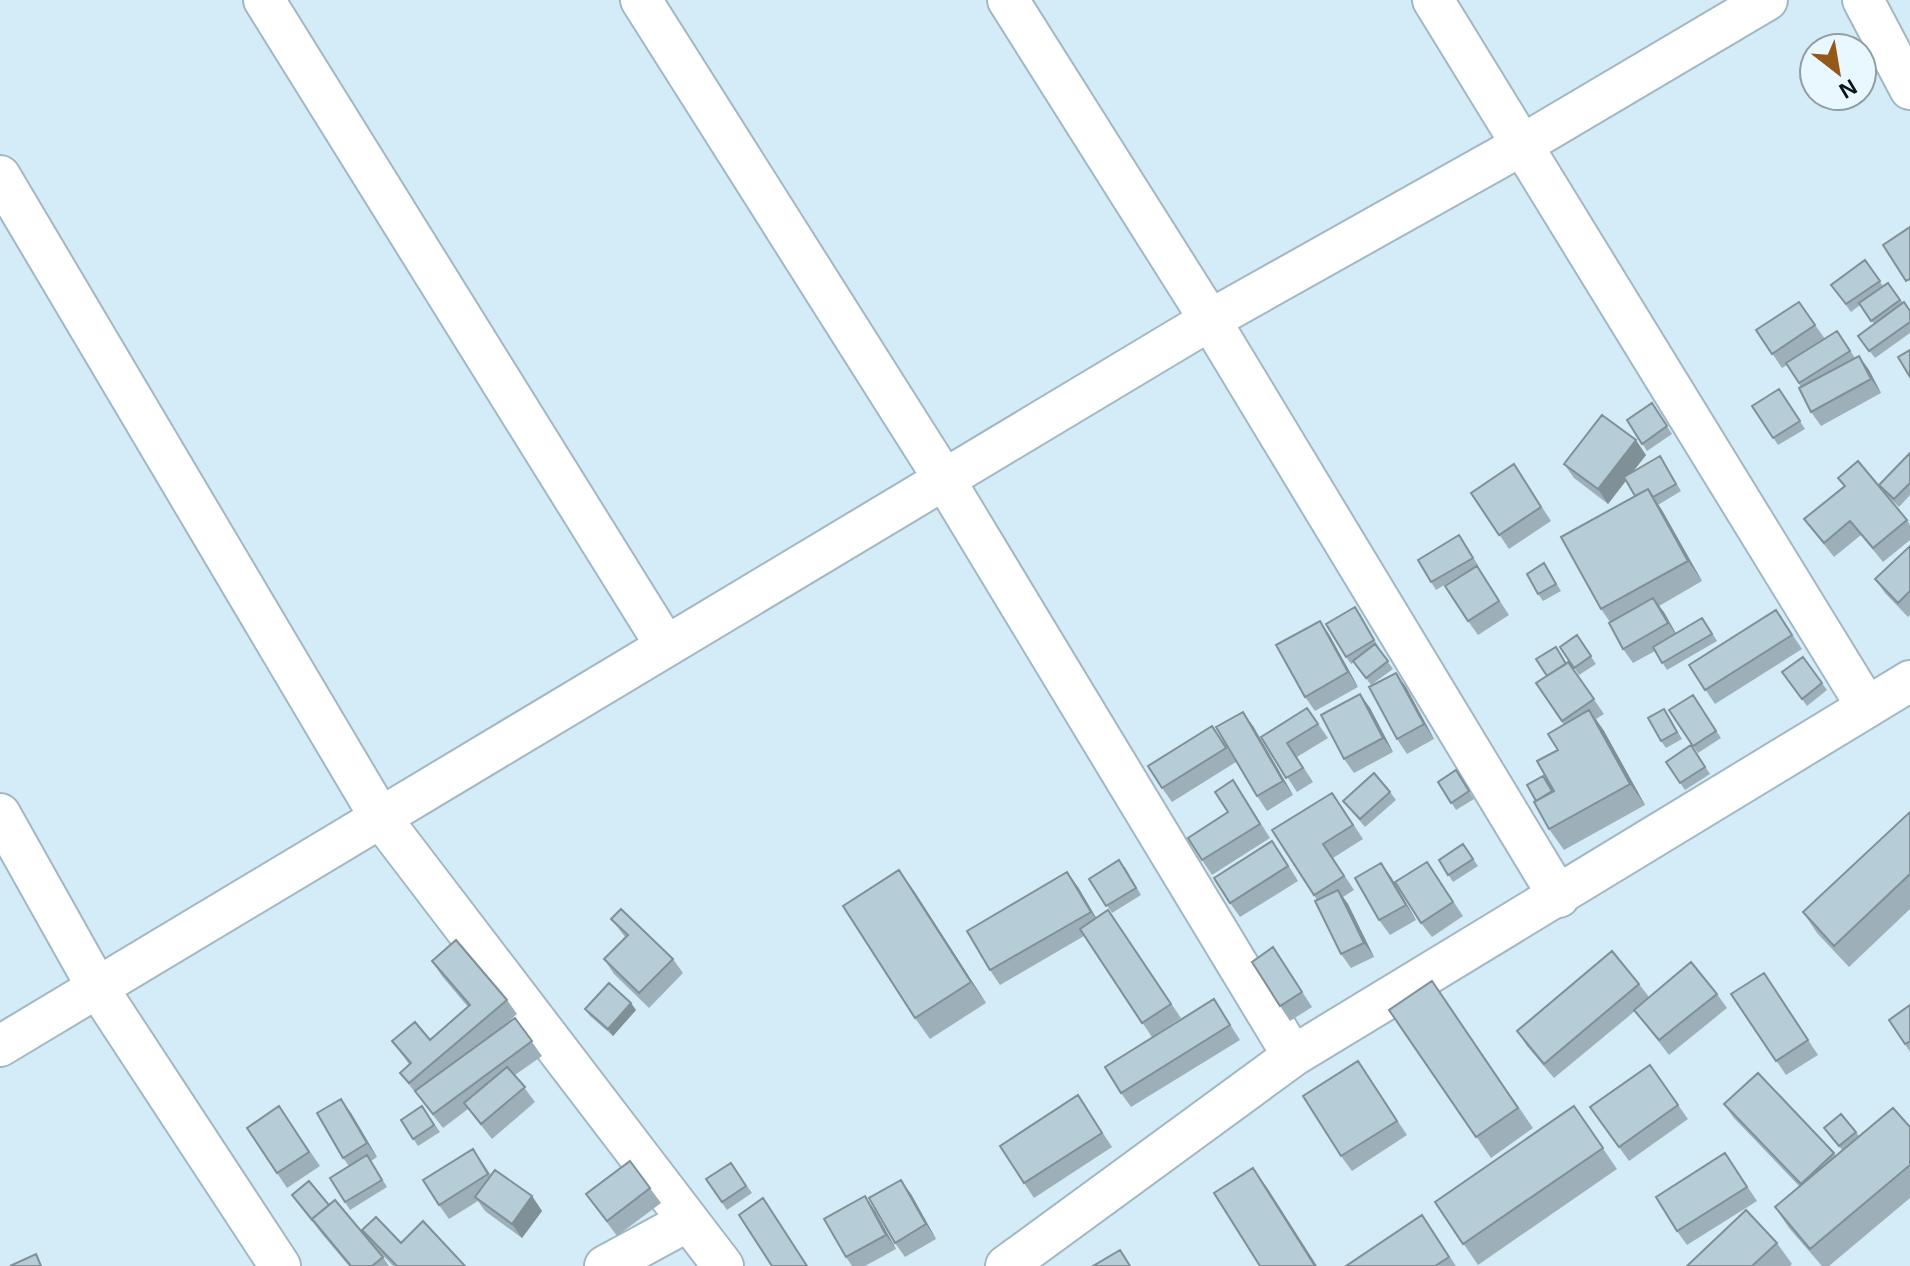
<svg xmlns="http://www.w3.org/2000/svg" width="1910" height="1266" viewBox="0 0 1910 1266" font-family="Arial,sans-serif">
	<rect width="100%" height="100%" fill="#d4ecf7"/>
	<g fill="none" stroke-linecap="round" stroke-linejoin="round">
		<defs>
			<path id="street" d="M264,0L666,646
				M641,0L944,479L1293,1056
				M1008,0L1210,320L1559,897
				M1433,0L1867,707
				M1863,0L1910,89
				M0,176L380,817L723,1266
				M0,814L97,987L280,1266
				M0,1046L1210,320L1522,145L1767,0
				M605,1266L688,1221
				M1006,1266L1293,1056L1910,681"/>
		</defs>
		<use href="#street" stroke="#a1b8c2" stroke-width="44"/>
		<use href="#street" stroke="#fff" stroke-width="40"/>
	</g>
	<path fill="#9db0ba" d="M1865,260L1883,286L1888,283L1903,303L1910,310V333L1875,358L1858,336L1874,324L1860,305L1851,312L1831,285Z
		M1799,302L1825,339L1837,331L1855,358L1859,356L1869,370L1881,393L1821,426L1811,412L1801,387L1787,365L1782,368L1756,330Z
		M1779,389L1805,429L1778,445L1752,406Z
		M1652,403L1672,434L1647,451L1627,420Z
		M1910,453V495L1899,507L1884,492L1879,485Z
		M1646,455L1631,473L1660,456L1665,464L1681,491L1658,505L1702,581L1659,606L1676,634L1707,625L1717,641L1667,670L1655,651L1633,663L1623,649L1610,622L1601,609L1635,496L1626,480L1608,504L1574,478L1564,464Z
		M1514,464L1551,521L1509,549L1471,493Z
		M1838,478L1907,520L1910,525V540L1883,562L1861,535L1834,557L1804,519L1844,486Z
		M1464,543L1478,565L1477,566L1509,615L1478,635L1468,621L1475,567L1436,590L1431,582Z
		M1910,546V615L1908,617L1885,593L1875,579Z
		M1549,571L1561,591L1543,601L1538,594Z
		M1776,610L1802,649L1715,704L1689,665Z
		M1360,614L1379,648H1378L1393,669L1371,685L1354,662L1351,664L1346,657Z
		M1320,621L1330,636L1358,687L1315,711L1305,697Z
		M1577,635L1596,664L1579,675L1560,647Z
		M1803,657L1827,690L1807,706L1782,672Z
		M1568,662L1604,714L1596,719L1604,731L1645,805L1564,850L1549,829L1536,801L1548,783L1553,791L1558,750L1564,725L1536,683Z
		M1406,687L1434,739L1407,754L1397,739Z
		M1360,694L1370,708L1393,752L1354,773L1344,759Z
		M1693,695L1721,738L1698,753L1693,746Z
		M1307,708L1328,738L1297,757L1313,782L1297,792L1261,737Z
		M1669,716L1682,739L1666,748L1661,741Z
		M1253,726L1293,795L1267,811L1257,796Z
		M1222,740L1236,762L1172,802L1162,788Z
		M1691,745L1710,774L1685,790L1666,762Z
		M1456,770L1474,799L1456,810L1438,782Z
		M1390,792L1396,800L1365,827L1343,801Z
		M1243,795L1270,838L1212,875L1202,860L1228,812Z
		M1342,807L1363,839L1333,858L1354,890L1343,897L1348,904L1374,957L1351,968L1341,954L1317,900L1272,830Z
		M1910,812V909L1849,967L1817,933L1803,912Z
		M1463,844L1478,866L1453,882L1439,860Z
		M1282,855L1298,881L1240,917L1230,903Z
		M1427,862L1463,916L1432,937L1421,923Z
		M1381,863L1391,877L1416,920L1390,935L1379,920Z
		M1125,867L1141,895L1112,913L1089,879Z
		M1078,887L1096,918L1108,910L1181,1018L1152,1037L1084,936L1000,985L990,970Z
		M914,891L986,1003L930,1039L915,1018Z
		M611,919L673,959L683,973L649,1008L614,974L604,959L626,938Z
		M1273,947L1312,1007L1290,1021L1280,1006Z
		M432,961L507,1000L517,1014L493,1035L515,1018L542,1056L515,1075L535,1102L492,1139L468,1109L443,1128L400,1073L409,1064L392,1041L430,1040L468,1007L442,976Z
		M1432,981L1533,1128L1491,1158L1389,1010Z
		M1639,984L1649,997L1717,994L1727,1008L1669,1055L1635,1011L1554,1078L1527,1046L1517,1031Z
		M1774,988L1818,1055L1786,1075L1731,994Z
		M1214,999L1240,1040L1131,1107L1121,1093Z
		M1910,1005V1052L1889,1020Z
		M585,1009L636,1010L613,1036L590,1016Z
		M1358,1061L1407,1135L1352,1171L1341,1156Z
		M1650,1065L1688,1119L1629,1161L1590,1107Z
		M1078,1095L1112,1147L1034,1198L1024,1183Z
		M1724,1104L1834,1153L1836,1156L1842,1150L1824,1128L1856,1132L1859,1136L1910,1127V1198L1829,1266H1822L1789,1228L1775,1207L1799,1186L1734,1118Z
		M279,1106L320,1166L287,1188L247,1128Z
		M422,1106L440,1132L418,1146L401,1120Z
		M1574,1106L1617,1169L1478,1265L1435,1202Z
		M351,1113L377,1157L371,1161L387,1187L350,1210L330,1178L349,1166L343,1158Z
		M473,1149L491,1175L532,1196L542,1211L522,1238L485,1211L478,1201L449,1219L439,1205Z
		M1725,1153L1757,1201L1687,1245L1677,1231Z
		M630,1161L661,1203L617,1236L586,1194Z
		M731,1163L752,1193L727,1210L706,1179Z
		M911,1194L936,1239L905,1257L895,1243Z
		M292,1195L329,1205L383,1257L389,1266H349L322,1234Z
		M865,1196L875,1211L896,1249L865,1266H852L846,1257Z
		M1422,1215L1456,1266H1346Z
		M362,1230L401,1243L465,1266H393L372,1244Z
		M1777,1243L1792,1264L1790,1266H1687Z"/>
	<path fill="#7f9097" d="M1859,356L1869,370L1881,393L1871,379Z
		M1636,440L1646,455L1608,504L1598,489Z
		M1648,489L1662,510L1702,581L1688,561Z
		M1653,598L1664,612L1678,637L1668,623Z
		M1320,621L1330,636L1358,687L1348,672Z
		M1396,673L1406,687L1434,739L1424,724Z
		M1360,694L1370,708L1393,752L1383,738Z
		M1589,710L1604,731L1645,805L1630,784Z
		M1243,712L1253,726L1293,795L1283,781Z
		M1381,863L1391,877L1416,920L1406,905Z
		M899,870L914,891L986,1003L971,982Z
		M1067,872L1078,887L1101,926L1091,912Z
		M1338,890L1348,904L1374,957L1364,943Z
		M631,1003L636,1010L613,1036L608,1029Z
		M341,1099L351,1113L377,1157L367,1143Z
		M1253,1168L1268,1189L1317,1266H1315Z
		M901,1180L911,1194L936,1239L926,1224Z
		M532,1196L542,1211L522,1238L512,1224Z
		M865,1196L875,1211L896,1249L886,1235Z"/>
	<path fill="#b6cdd8" stroke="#7f9097" stroke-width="2" d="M1910,227V279L1906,281L1883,245Z
		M1865,260L1880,281L1846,304L1831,285Z
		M1888,283L1900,300L1871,321L1859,303Z
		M1799,302L1815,325L1772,354L1756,330Z
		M1904,302L1910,311V322L1869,351L1858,336Z
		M1837,331L1850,351L1799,383L1786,363Z
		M1910,350V377L1898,357Z
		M1859,356L1871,379L1811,412L1799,388Z
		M1779,389L1800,421L1773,438L1752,406Z
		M1652,403L1667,426L1642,444L1627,420Z
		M1602,415L1636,440L1598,489L1564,464Z
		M1910,453V483L1894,499L1879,485Z
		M1660,456L1676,484L1653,497L1648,489L1635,496L1624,477Z
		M1858,461L1907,520L1873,548L1850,521L1824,543L1804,519L1845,486L1838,478Z
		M1514,464L1541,507L1499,535L1471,493Z
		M1648,489L1688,561L1601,609L1561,537Z
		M1459,535L1473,558L1431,582L1418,560Z
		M1910,546V591L1898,603L1875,579Z
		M1544,563L1556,584L1538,594L1527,574Z
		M1477,566L1499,601L1468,621L1445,586Z
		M1653,598L1668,623L1623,649L1609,623Z
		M1355,607L1374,640L1346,657L1326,624Z
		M1776,610L1792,635L1705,690L1689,665Z
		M1702,618L1712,634L1662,663L1653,647Z
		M1320,621L1348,672L1305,697L1276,645Z
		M1577,635L1591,656L1574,668L1560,647Z
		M1375,644L1388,661L1366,678L1353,661Z
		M1556,647L1566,664L1547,676L1536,659Z
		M1803,657L1822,683L1802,699L1782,672Z
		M1568,662L1594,699L1562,721L1536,683Z
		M1396,673L1424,724L1397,739L1369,687Z
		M1360,694L1383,738L1344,759L1321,715Z
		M1693,695L1716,731L1693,746L1669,710Z
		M1307,708L1318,724L1287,743L1303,768L1286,778L1261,737Z
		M1664,709L1677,732L1661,741L1648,718Z
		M1589,710L1630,784L1549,829L1534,802L1554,791L1537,761L1558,750L1548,734Z
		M1243,712L1283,781L1257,796L1216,727Z
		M1212,726L1226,748L1162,788L1148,766Z
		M1691,745L1705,767L1680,783L1666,762Z
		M1456,770L1469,791L1451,803L1438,782Z
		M1374,773L1390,792L1360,819L1343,801Z
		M1543,776L1552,791L1536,801L1527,785Z
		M1233,780L1260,824L1202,860L1188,838L1228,812L1215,792Z
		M1332,793L1353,825L1323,844L1344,876L1314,895L1272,830Z
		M1910,812V874L1834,946L1803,912Z
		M1272,841L1288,866L1230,903L1214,878Z
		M1463,844L1473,859L1448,875L1439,860Z
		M1119,860L1136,888L1106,906L1089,879Z
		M1427,862L1453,902L1421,923L1395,882Z
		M1381,863L1406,905L1379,920L1355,878Z
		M899,870L971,982L915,1018L843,906Z
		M1067,872L1091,912L990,970L967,931Z
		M1338,890L1364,943L1341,954L1315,901Z
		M621,909L673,959L639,993L604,959L628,935L611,919Z
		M1108,910L1171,1004L1142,1023L1080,929Z
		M456,940L507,1000L409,1083L400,1073L411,1063L392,1041L415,1022L430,1040L470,1005L432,961Z
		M1273,947L1302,992L1280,1006L1252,962Z
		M1612,951L1639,984L1544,1064L1517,1031Z
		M1691,962L1717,994L1659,1040L1634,1010Z
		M1764,973L1808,1040L1776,1061L1731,994Z
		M1432,981L1518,1108L1476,1137L1389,1010Z
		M609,983L631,1003L608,1029L585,1009Z
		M1214,999L1230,1025L1121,1093L1105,1067Z
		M1910,1005V1041L1905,1044L1889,1020Z
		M515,1018L532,1041L433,1114L415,1091Z
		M1358,1061L1397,1121L1341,1156L1303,1096Z
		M1650,1065L1678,1105L1619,1147L1590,1107Z
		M507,1067L525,1087L481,1124L464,1103Z
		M1758,1073L1834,1153L1801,1184L1724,1104Z
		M1078,1095L1102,1133L1024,1183L1000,1146Z
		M341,1099L367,1143L343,1158L317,1113Z
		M279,1106L309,1152L277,1173L247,1128Z
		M422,1106L434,1125L413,1139L401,1120Z
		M1574,1106L1603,1148L1463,1244L1435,1202Z
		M1893,1108L1910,1127V1165L1810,1249L1775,1207Z
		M1841,1114L1856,1132L1839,1146L1824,1128Z
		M473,1149L488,1174L439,1205L423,1180Z
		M1725,1153L1747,1187L1677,1231L1656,1197Z
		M367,1155L382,1180L345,1202L330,1178Z
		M630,1161L650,1188L607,1221L586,1194Z
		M731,1163L746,1186L722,1202L706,1179Z
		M1253,1168L1315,1266H1260L1214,1193Z
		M495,1170L532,1196L512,1224L475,1197Z
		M901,1180L926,1224L895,1243L869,1198Z
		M309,1181L329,1205L312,1219L313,1221L292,1195Z
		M865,1196L886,1235L846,1257L824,1219Z
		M763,1198L807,1266H772L739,1215Z
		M335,1200L383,1257L372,1266H351L312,1219Z
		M1746,1210L1777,1243L1752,1266H1687Z
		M1422,1215L1449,1257L1435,1266H1346Z
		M376,1217L401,1243L423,1221L465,1266H397L362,1230Z
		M1120,1250L1130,1266H1093Z
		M36,1254L41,1266H10Z"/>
	<g transform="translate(1838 72) rotate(149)"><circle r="38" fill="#e9f8fe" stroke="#909da2" stroke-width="2"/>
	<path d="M0-6L14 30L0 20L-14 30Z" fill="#945819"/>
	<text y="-12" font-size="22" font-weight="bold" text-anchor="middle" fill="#0b1417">N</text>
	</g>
</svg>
